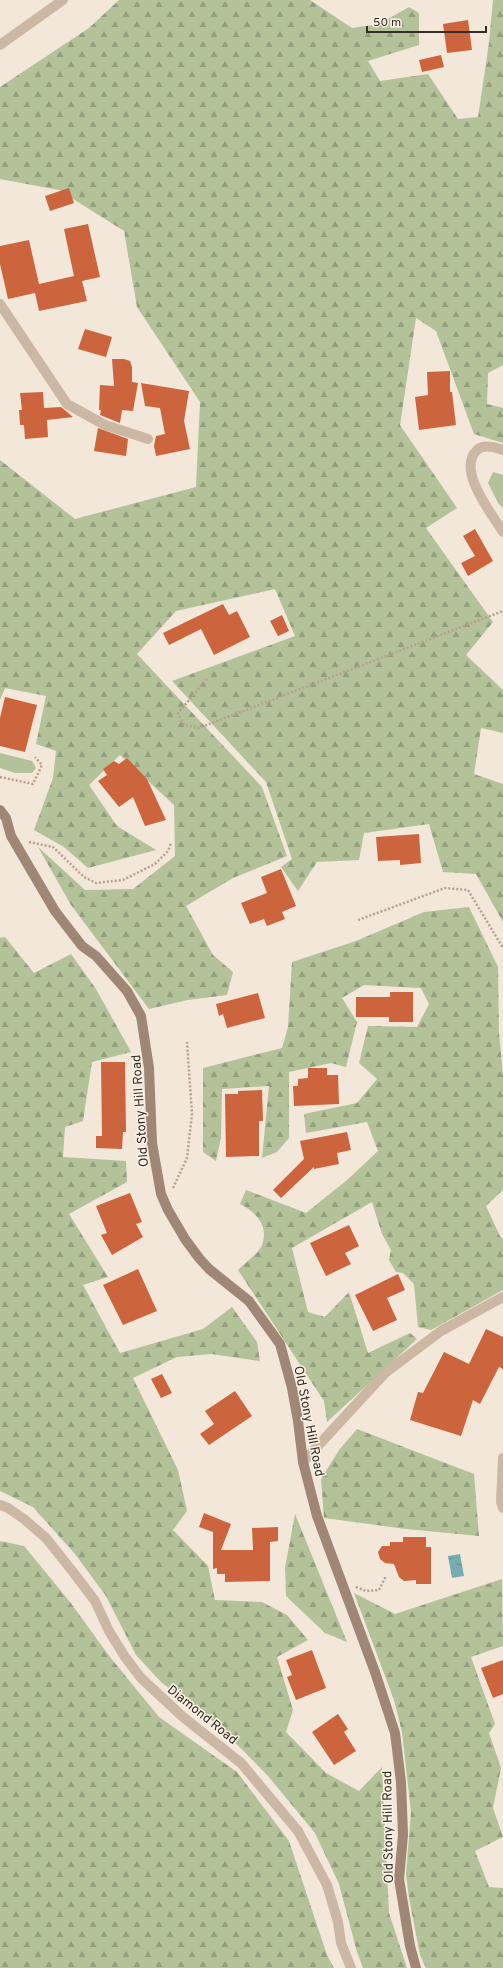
<svg xmlns="http://www.w3.org/2000/svg" width="503" height="1968" viewBox="0 0 503 1968" font-family="Overpass,sans-serif">
	<defs>
		<pattern id="forest-firs" width="22" height="20" patternUnits="userSpaceOnUse"><rect width="22" height="20" fill="#b3c298"/><path d="M5 1l3.5 6h-7zM16 11l3.5 6h-7z" fill="#929e7c"/></pattern>
		<pattern id="water-ripples" width="26" height="14" patternUnits="userSpaceOnUse"><rect width="26" height="14" fill="#76acb1"/><path d="M2 4q2-2 4 0t4 0M15 11q2-2 4 0t4 0" fill="none" stroke="#628c90"/></pattern>
	</defs>
	<rect width="100%" height="100%" fill="#f2e7d9"/>
	<path fill="#b3c298" d="M493,472L503,475V508L498,503L488,483Z
		M0,753L32,761L36,768L32,773H15L0,768Z"/>
	<path fill="url(#forest-firs)" d="M119,0H310L352,28L379,24L409,7L419,13V45L368,61L380,81L428,74L458,119L478,117L489,43L493,0H503V365L488,373L487,404L503,408V443L474,434L436,331L416,318L400,425L457,508L426,528L493,622L466,655L503,690V733L481,728L474,774L503,784V922L476,874L443,872L429,824L364,833L359,860L317,862L298,891L281,867L292,859L266,782L172,681L295,636L275,589L176,611L137,654L262,787L287,856L233,878L186,906L213,955L233,972L227,995L188,1000L149,1009L71,905L38,847L85,890L133,889L175,856L174,805L120,755L89,785L117,826L156,850L88,868L64,847L34,830L53,778L56,751L36,744L46,696L5,688L0,700V460L75,519L196,487L200,402L137,307L124,231L59,190L0,179V87L89,28Z
		M469,907L498,967L499,1033L503,1075V1190L486,1206L500,1236L503,1239V1290L431,1330L418,1327L414,1284L403,1273L396,1272L389,1260L391,1250L382,1234L372,1202L292,1248L308,1312L325,1317L349,1292L368,1353L410,1333L417,1339L327,1422L324,1401L238,1270C244,1264 260,1252 262,1245C269,1226 256,1212 240,1204L246,1190L306,1213L347,1180L378,1151L367,1122L306,1133L304,1114L357,1103L377,1079L359,1063L368,1026L417,1027L429,1004L421,988L364,985L342,998L357,1022L346,1067L331,1063L289,1072V1138L277,1152L262,1158L269,1086L222,1089L221,1138L216,1161L203,1152V1068L282,1048L288,1027L292,962L356,941L424,912Z
		M5,937L34,973L71,954L96,989L131,1052L92,1062L83,1121L65,1127L63,1157L126,1161L127,1182L69,1214L108,1277L83,1285L120,1353L203,1329L232,1307L257,1342L260,1361L211,1354L177,1357L133,1378L178,1470L187,1511L173,1530L208,1566L215,1600L262,1602L287,1615L308,1640L277,1657L293,1710L286,1732L326,1773L359,1791L382,1767L389,1913L407,1968H363L357,1952L339,1884L315,1833L268,1776L218,1725L161,1682L136,1655L106,1596L75,1554L33,1507L0,1491V938Z
		M357,1429L474,1474L479,1536L406,1529L324,1518L321,1479L339,1450Z
		M295,1514L347,1642L325,1633L286,1596L285,1568Z
		M0,1541L24,1546L70,1602L110,1657L159,1717L237,1772L289,1841L327,1955L334,1968H0Z
		M502,1579L503,1646L471,1657L495,1724L489,1733L501,1768L493,1808L503,1837L475,1851L489,1887L503,1888V1968H426L420,1955L409,1898L406,1874L411,1812L402,1732L394,1700L354,1593L395,1614Z"/>
	<path fill="url(#water-ripples)" d="M460,1554L464,1576L452,1578L448,1556Z"/>
	<path fill="#cc653d" d="M468,20L472,50L447,53L443,24Z
		M441,55L444,67L422,72L419,60Z
		M69,188L74,203L50,211L45,196Z
		M88,224L100,277L82,281L87,301L39,311L35,293L8,299L0,264V246L29,240L39,284L74,276L64,229Z
		M85,329L112,337L106,357L78,349Z
		M112,359H124L130,361L132,367V382L138,383L133,411L122,410L120,423L100,415L101,410H99L100,385L114,386Z
		M450,371V392H452L456,425L419,430L415,397L428,395L427,372Z
		M141,383L189,391L184,421L190,449L156,456L154,446L156,436L165,434L160,408L145,406Z
		M43,392L44,408L61,407L73,417L47,420L48,437L25,439L24,425H20L19,410H22L20,393Z
		M98,428L128,439L126,456L94,451Z
		M475,529L493,561L468,576L461,563L475,556L463,536Z
		M223,604L229,615L237,611L250,637L214,655L201,629L169,645L163,633Z
		M282,615L289,631L278,636L270,621Z
		M5,697L37,705L25,752L0,746V718Z
		M127,758L147,779L166,820L145,826L133,797L119,807L98,781L107,775L103,769L114,761L119,764Z
		M419,834L421,863L400,865V860L378,861L376,837Z
		M281,869L296,906L282,912L285,919L267,926L264,919L250,924L241,903L267,893L261,877Z
		M390,992H413V1022H389V1017H356V997H390Z
		M258,993L265,1018L227,1028L223,1014L219,1016L216,1004Z
		M101,1062H125L126,1132H123L122,1149L96,1148V1136H102Z
		M308,1068H327V1075H338L339,1104L294,1106L293,1086H298V1079L308,1078Z
		M262,1090L263,1121H259V1156L226,1157L225,1094H238V1091Z
		M347,1132L351,1150L337,1153L339,1164L314,1169V1167L281,1198L273,1190L304,1159L300,1141Z
		M130,1193L142,1222L136,1224L143,1237L112,1255L101,1235L107,1233L96,1206Z
		M349,1225L359,1246L345,1253L351,1264L326,1276L310,1243Z
		M138,1269L157,1311L123,1325L103,1285Z
		M398,1274L405,1290L387,1298L397,1320L373,1331L355,1295Z
		M486,1329L503,1337V1369L499,1367L480,1404L473,1400L461,1436L410,1420L418,1392L423,1393L444,1352L469,1364Z
		M162,1374L172,1393L161,1398L151,1379Z
		M235,1391L252,1416L209,1445L200,1434L214,1424L205,1411Z
		M204,1513L231,1524L221,1550H253L252,1528L278,1527V1541L270,1542V1581L225,1582V1574H217V1568L213,1569V1532L199,1527Z
		M403,1537H426V1547H431V1584H416V1580L404,1581L399,1577L394,1564L385,1563L380,1559L378,1552L382,1546H390V1542H403Z
		M312,1650L326,1688L296,1700L287,1677L292,1675L286,1660Z
		M503,1660V1694L493,1698L481,1668Z
		M338,1714L348,1729L344,1732L356,1751L334,1765L312,1732Z"/>
	<g fill="none" stroke-linecap="round" stroke-linejoin="round">
		<path stroke="#b7a18e" stroke-width="2.5" stroke-dasharray="2 2" stroke-linecap="butt" d="M207,679L178,713L184,725L199,728L503,611
			M0,777L33,784L42,765L35,757
			M29,842L53,847L84,877L96,883L123,880L155,864L168,851L171,843
			M358,920L445,888L468,890L503,948
			M173,1188L187,1158L192,1114L187,1042
			M356,1587L366,1591L379,1590L386,1576"/>
		<path stroke="#cbb7a4" stroke-width="10" d="M0,45L63,0
			M0,304L67,404L105,425L148,439
			M503,450C495,447 483,444 477,450C456,470 492,514 503,532
			M503,1458L501,1502L503,1508
			M303,1462L385,1373L441,1331L503,1297
			M0,1505L8,1508L24,1519L46,1538L73,1572L95,1601L109,1631L125,1657L141,1678L183,1717L241,1763L298,1831L327,1885L338,1922L341,1943L351,1968"/>
		<path stroke="#9f8675" stroke-width="10" d="M0,810L6,818L11,836L55,911L82,946L96,956L127,991L141,1016L149,1068L152,1143L161,1194L168,1210L185,1239L199,1258L209,1269L249,1301L280,1344L292,1388L298,1421L303,1462L317,1516L375,1672L395,1733L401,1782L403,1835L399,1879L410,1946L416,1968"/>
	</g>
	<g text-anchor="middle" stroke-width="3" stroke-linejoin="round" paint-order="stroke">
		<g font-size="13" fill="#362c26" stroke="#faf1e5">
			<text transform="translate(139 1111) rotate(-94)" y="5">Old Stony Hill Road</text>
			<text transform="translate(310 1421) rotate(79)" y="5">Old Stony Hill Road</text>
			<text transform="translate(203 1714) rotate(39)" y="5">Diamond Road</text>
			<text transform="translate(387 1827) rotate(-91)" y="5">Old Stony Hill Road</text>
		</g>
	</g>
	<path d="M367 26v6h119v-6" fill="none" stroke="#362c26" stroke-width="2"/>
	<text x="373" y="26" font-size="12" fill="#362c26" stroke="#faf1e5" stroke-width="3" paint-order="stroke">50 m</text>
</svg>
